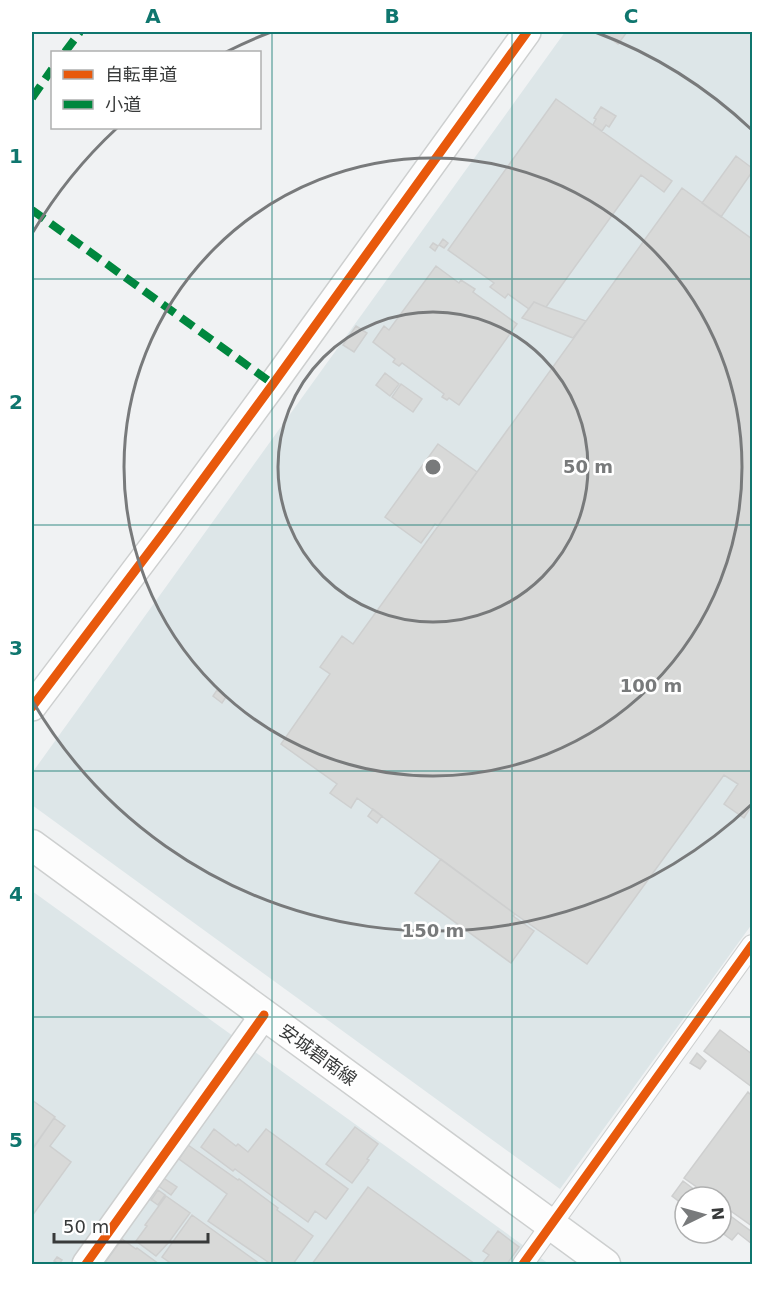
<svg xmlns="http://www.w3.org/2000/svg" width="784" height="1296" viewBox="0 0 784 1296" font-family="'DejaVu Sans','Noto Sans JP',sans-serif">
	<rect width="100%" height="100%" fill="#f0f2f3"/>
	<path fill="#dde6e8" d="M565,32H752V924L560,1189L32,805V773Z
		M32,891L549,1264H32Z"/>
	<path fill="#d8d9d8" stroke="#cecfcf" stroke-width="1.5" d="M601,32H627L618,44Z
		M556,99L672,181L664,192L641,175L546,307L534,302L529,309L508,294L505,298L490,287L494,283L448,250Z
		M601,107L616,116L609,127L606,125L602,131L593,125L596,119L594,118Z
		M736,156L752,168V172L721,217L702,203Z
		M682,188L752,239V805L744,818L724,804L738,784L724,775L587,964L515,914L357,798L351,808L330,793L337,784L281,744L330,674L320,667L342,636L353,644Z
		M443,239L448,243L444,248L439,245Z
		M433,243L438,246L435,251L430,247Z
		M436,266L459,283L461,280L475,289L473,292L517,324L459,405L449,398L447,400L442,397L444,394L402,363L399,366L393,362L395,359L373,342L384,326L389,330Z
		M534,302L546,307L586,321L573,338L522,318Z
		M356,326L367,333L354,352L343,345Z
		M385,373L399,384L390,396L376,385Z
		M401,384L422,399L413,412L392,397Z
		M438,444L477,472L438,526L435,524L421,543L385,517Z
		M217,690L226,697L222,703L213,696Z
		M373,809L382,816L377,823L368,816Z
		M441,859L515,914L513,916L534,931L511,963L415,893Z
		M720,1030L752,1054V1087L704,1051Z
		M697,1053L706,1061L700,1069L690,1063Z
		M748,1092L752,1096V1226L721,1204V1197H711L684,1178Z
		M32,1100L55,1117L32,1149Z
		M54,1118L65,1126L50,1146L71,1162L32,1216V1150Z
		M355,1127L378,1144L367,1159L369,1160L352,1183L326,1164Z
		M214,1129L236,1146L238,1144L248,1152L266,1129L348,1189L326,1219L315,1211L308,1222L239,1172L235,1169L233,1171L201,1147Z
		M188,1145L238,1180L239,1179L278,1208L277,1210L313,1236L293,1264H271L208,1221L227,1194L179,1159Z
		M162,1177L177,1187L171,1195L157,1185Z
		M683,1181L704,1197H685V1206L672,1196Z
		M368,1187L475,1264H312Z
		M158,1190L165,1195L158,1205L151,1200Z
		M166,1196L190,1213L169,1242L156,1256L136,1241L147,1226L145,1225Z
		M721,1209L752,1232V1244L738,1233L732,1240L721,1232Z
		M192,1215L260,1264H172L162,1257Z
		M498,1231L519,1247L507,1264H482L489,1255L483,1251Z
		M122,1239L136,1249L137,1248L159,1264H104Z
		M57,1257L62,1260L59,1264L54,1261Z"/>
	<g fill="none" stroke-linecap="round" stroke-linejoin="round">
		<defs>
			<path id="street" d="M523,1264L752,945"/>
			<path id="secondary" d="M32,707L165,531L273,384L527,32
				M86,1264L264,1015"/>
			<path id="primary" d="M32,845L605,1264"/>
		</defs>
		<use href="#street" stroke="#cdcfcf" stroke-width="22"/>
		<use href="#secondary" stroke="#cdcfcf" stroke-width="30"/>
		<use href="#primary" stroke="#cdcfcf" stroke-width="33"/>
		<use href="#street" stroke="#fdfdfd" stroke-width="20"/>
		<use href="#secondary" stroke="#fdfdfd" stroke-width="27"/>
		<use href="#primary" stroke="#fdfdfd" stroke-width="30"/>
		<path stroke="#00873e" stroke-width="8" stroke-dasharray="15 8" stroke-linecap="butt" d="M65,52L80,32
			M32,98L52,69
			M32,210L273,384"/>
		<defs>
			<path id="cycleway" d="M32,707L165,531L273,384L527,32
				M86,1264L264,1015
				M523,1264L752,945"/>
		</defs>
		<use href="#cycleway" stroke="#fff" stroke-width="13"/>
		<use href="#cycleway" stroke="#e8590c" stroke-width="9"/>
	</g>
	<path fill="none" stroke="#0f766e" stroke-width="1.5" stroke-opacity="0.55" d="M272,32V1264M512,32V1264M32,279H752M32,525H752M32,771H752M32,1017H752"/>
	<g fill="none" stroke="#787a7b" stroke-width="3">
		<circle cx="433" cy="467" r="155"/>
		<circle cx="433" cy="467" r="309"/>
		<path d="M752 804A464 464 0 0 1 33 702M33 232A464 464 0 0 1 117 128M226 52A464 464 0 0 1 271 32M595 32A464 464 0 0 1 752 130"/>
	</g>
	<g text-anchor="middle" stroke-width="5" stroke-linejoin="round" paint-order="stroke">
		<g font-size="18" fill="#383a3a" stroke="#fff">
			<text transform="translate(318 1055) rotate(36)" y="6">安城碧南線</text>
		</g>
	</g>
	<circle cx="433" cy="467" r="9" fill="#787a7b" stroke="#fff" stroke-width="3"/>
	<g font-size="18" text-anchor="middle" font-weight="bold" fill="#787a7b" stroke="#fff" stroke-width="5" stroke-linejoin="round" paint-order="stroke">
		<text x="588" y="473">50 m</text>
		<text x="651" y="692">100 m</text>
		<text x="433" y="937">150 m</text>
	</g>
	<rect width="784" height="1296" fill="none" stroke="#ffffff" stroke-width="66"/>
	<rect x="51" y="51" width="210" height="78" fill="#ffffff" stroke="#afb0b0" stroke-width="1.5"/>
	<rect x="63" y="70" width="30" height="9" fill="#e8590c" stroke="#afb0b0" stroke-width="1.5"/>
	<text x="105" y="81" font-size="18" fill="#383a3a">自転車道</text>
	<rect x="63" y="100" width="30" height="9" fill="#00873e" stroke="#afb0b0" stroke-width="1.5"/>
	<text x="105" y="111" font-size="18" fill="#383a3a">小道</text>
	<g transform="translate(703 1215) rotate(85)"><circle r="28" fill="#ffffff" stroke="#afb0b0" stroke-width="1.5"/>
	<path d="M0-4.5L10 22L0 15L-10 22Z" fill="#787a7b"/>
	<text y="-9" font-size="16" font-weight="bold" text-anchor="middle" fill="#383a3a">N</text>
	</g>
	<path d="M54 1233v9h154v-9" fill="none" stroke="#383a3a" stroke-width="3"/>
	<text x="63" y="1233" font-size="18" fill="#383a3a" stroke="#ffffff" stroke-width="4.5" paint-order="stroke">50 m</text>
	<rect x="33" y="33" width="718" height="1230" fill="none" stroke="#0f766e" stroke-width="2"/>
	<g font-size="20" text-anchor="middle" font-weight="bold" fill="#0f766e">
		<text x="153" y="23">A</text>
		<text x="392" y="23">B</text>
		<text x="631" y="23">C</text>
		<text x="16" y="163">1</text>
		<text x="16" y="409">2</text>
		<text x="16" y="655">3</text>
		<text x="16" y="901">4</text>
		<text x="16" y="1147">5</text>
	</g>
</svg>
